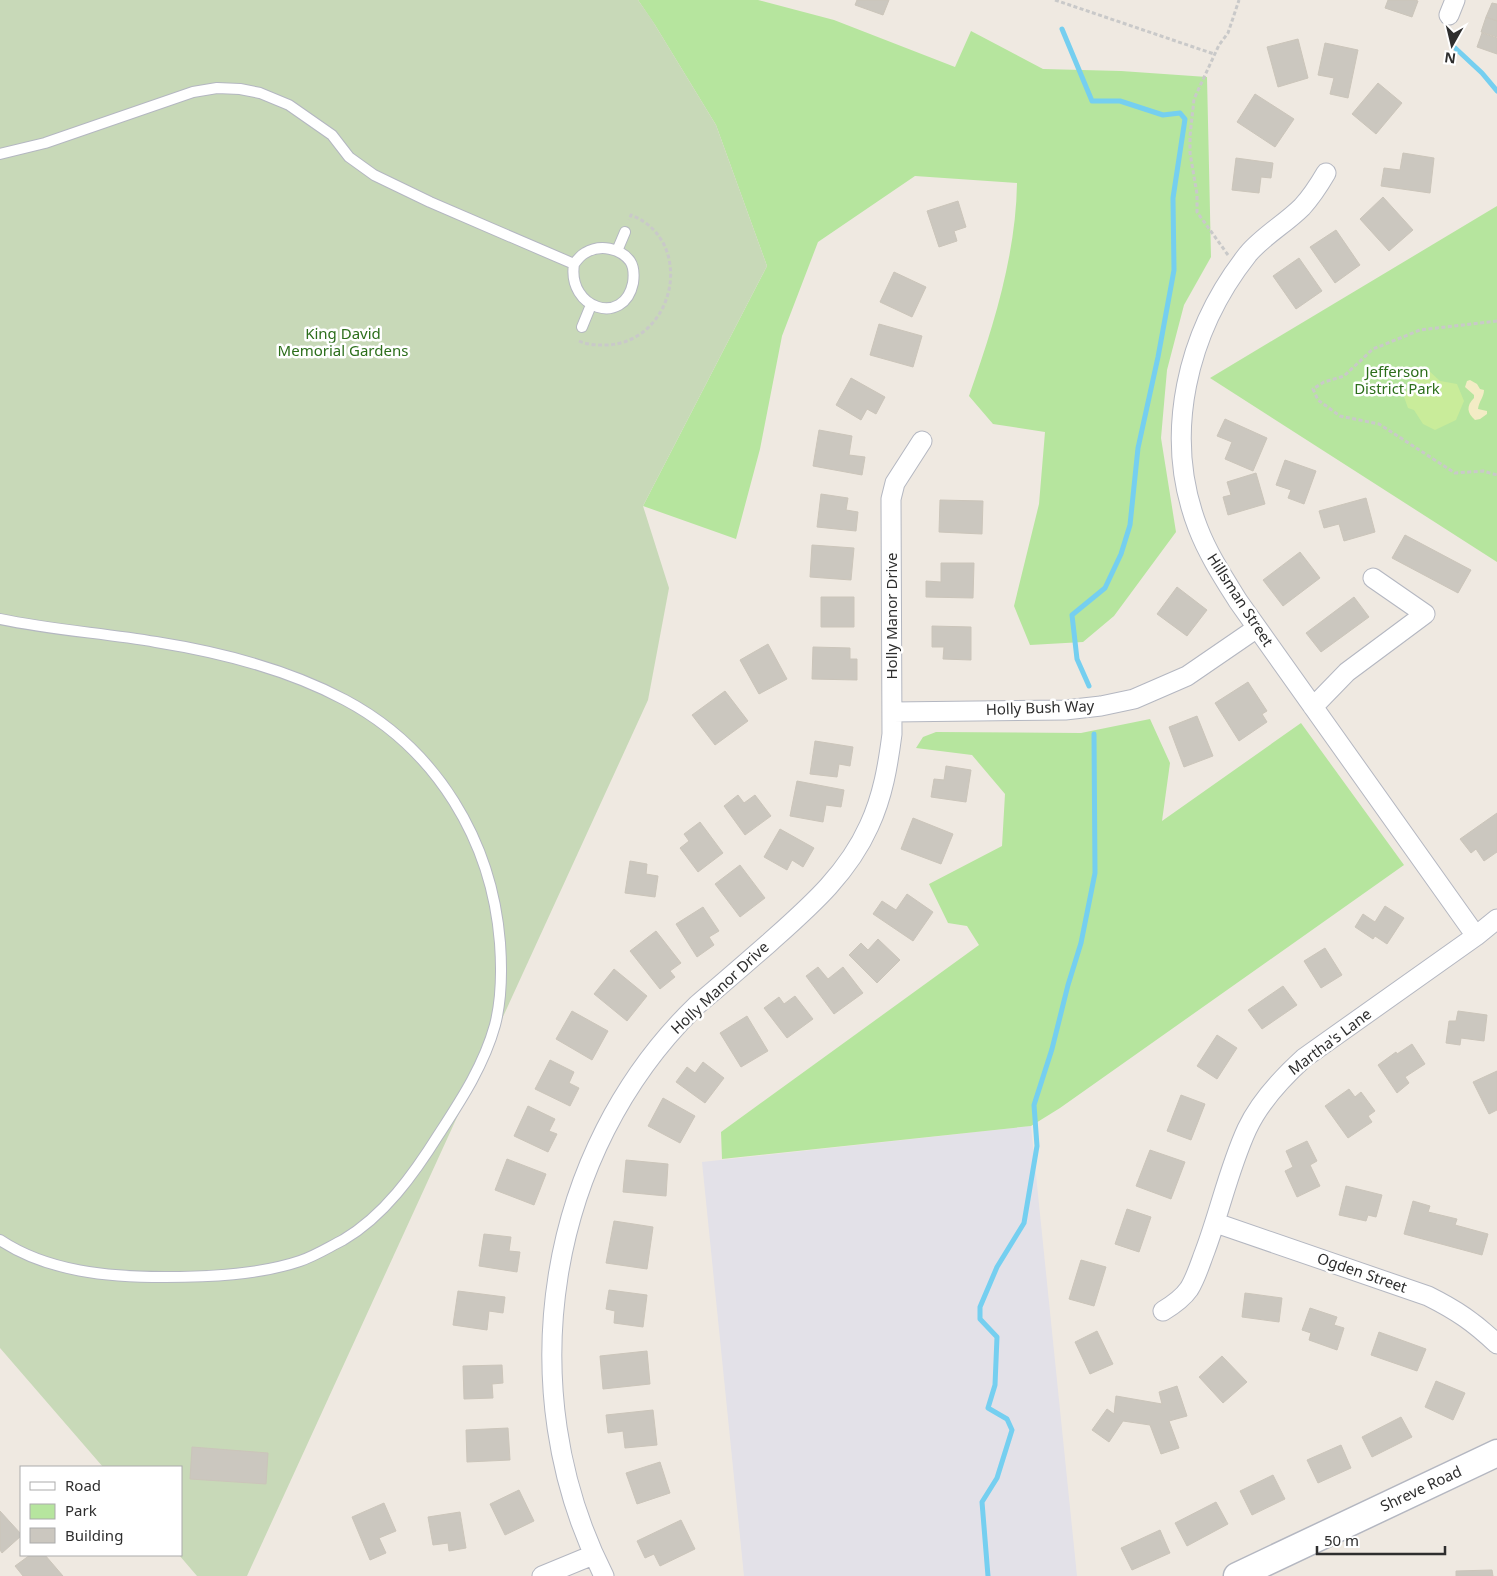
<svg xmlns="http://www.w3.org/2000/svg" width="1497" height="1576" viewBox="0 0 1497 1576" font-family="'Noto Sans',sans-serif">
	<rect width="100%" height="100%" fill="#efe9e1"/>
	<path fill="#e3e1e8" d="M1031,1126L1077,1576H744L702,1162Z"/>
	<path fill="#b6e59e" d="M638,0H758L834,20L955,67L971,31L1043,69L1121,71L1207,77L1211,257L1184,305L1167,370L1161,438L1176,532L1114,616L1083,642L1030,645L1014,606L1039,504L1045,432L993,424L969,396C993,328 1016,255 1017,183L915,176L818,242L782,336L760,449L736,539L643,506L767,266L716,125L655,25Z
		M1497,206V562L1210,378Z
		M1150,719L1170,763L1162,821L1301,723L1404,865L1060,1108L1031,1126L722,1159L721,1132L979,945L967,926L948,923L929,884L1002,846L1005,794L972,755L916,748L923,737L936,732L1081,733Z"/>
	<path fill="#f3ecc5" d="M1470,380L1477,384L1480,389L1484,390C1484,397 1479,401 1478,409L1487,411V414L1480,419L1475,420C1467,413 1466,406 1474,398V395L1465,387L1467,381Z"/>
	<path fill="#c8d9b8" d="M0,0H638L652,20L716,125L767,266L643,506L669,588L648,700L247,1576H197L179,1555H181V1467H103L0,1348Z"/>
	<path fill="#c9ec9a" d="M1426,368L1440,381L1457,384L1464,401L1456,420L1435,430L1423,424L1414,410L1408,408L1404,397L1415,370Z"/>
	<g fill="none" stroke-linecap="round" stroke-linejoin="round">
		<path stroke="#75cff0" stroke-width="5" d="M1062,29L1092,101H1120L1163,115L1180,113L1185,119L1173,198L1174,270L1158,357L1138,448L1130,525L1121,554L1105,588L1072,615L1077,659L1089,686
			M1453,46L1482,73L1497,91
			M988,1576L982,1502L997,1478L1012,1430L1007,1419L988,1408L995,1385L997,1337L980,1319V1307L997,1267L1024,1223L1037,1146L1034,1105L1052,1049L1068,985L1081,943L1095,873L1094,734"/>
	</g>
	<path fill="#cbc7bf" stroke="#cbc5ba" d="M857,0H889L883,15L855,5Z
		M1388,0H1415L1418,1L1412,17L1385,8Z
		M1492,3L1497,4V21L1486,17Z
		M1486,17L1497,21V37L1481,32Z
		M1482,33L1497,38V54L1477,47Z
		M1298,39L1308,78L1278,87L1267,47Z
		M1325,43L1358,50L1348,98L1330,94L1334,78L1318,75Z
		M1378,83L1402,103L1376,134L1352,114Z
		M1255,94L1294,119L1275,147L1237,122Z
		M1403,153L1434,158L1430,193L1381,186L1384,168L1400,170Z
		M1236,158L1273,163L1271,178L1261,177L1259,193L1232,190Z
		M1383,197L1413,230L1389,251L1360,219Z
		M958,201L966,227L954,231L957,241L939,247L927,211Z
		M1336,230L1360,265L1335,283L1310,247Z
		M1299,258L1322,291L1296,309L1273,276Z
		M894,272L926,287L912,317L880,302Z
		M879,324L922,336L913,367L870,355Z
		M851,378L885,397L876,414L867,409L861,420L836,405Z
		M1225,419L1267,438L1253,471L1225,459L1232,442L1217,436Z
		M819,430L852,436L849,455L865,457L862,475L813,466Z
		M1285,460L1316,471L1304,504L1288,498L1291,490L1276,485Z
		M1256,473L1265,504L1228,515L1223,497L1231,495L1227,482Z
		M821,494L848,498L846,510L858,512L856,531L817,527Z
		M1366,498L1375,532L1344,541L1339,524L1324,528L1319,511Z
		M940,500L983,501L982,534L939,532Z
		M1405,535L1471,570L1458,593L1392,558Z
		M812,545L854,548L851,580L810,577Z
		M1300,552L1320,578L1283,606L1263,580Z
		M941,563H974L973,598L926,597V581L941,582Z
		M1177,587L1207,610L1187,636L1157,614Z
		M821,597H854V627H821Z
		M1354,597L1369,617L1321,652L1306,633Z
		M932,626L971,627V660L943,659L944,647H932Z
		M768,644L787,679L759,694L740,660Z
		M813,647L850,648V659H857V680L812,679Z
		M1248,682L1267,711L1262,714L1267,722L1239,741L1215,703Z
		M725,691L748,721L715,745L692,715Z
		M1197,716L1213,756L1184,767L1169,727Z
		M815,741L853,747L850,766L839,764L837,777L810,774Z
		M946,766L971,770L966,802L931,797L934,779L944,780Z
		M797,781L844,790L841,807L826,805L823,822L790,816Z
		M738,795L744,803L755,795L771,816L745,835L724,806Z
		M1497,813V852L1484,861L1476,849L1471,853L1460,839Z
		M913,818L953,834L941,864L901,849Z
		M700,822L723,853L698,872L680,848L689,841L684,834Z
		M780,829L814,848L803,867L792,860L787,870L764,857Z
		M630,861L647,864L646,874L658,876L655,897L625,893Z
		M740,865L765,898L740,917L715,884Z
		M907,894L933,912L913,941L873,914L882,901L896,910Z
		M1385,906L1404,918L1387,944L1375,936L1373,939L1355,927L1363,914L1375,922Z
		M703,907L719,931L709,937L714,945L697,957L676,924Z
		M656,931L681,963L670,971L675,977L660,989L630,951Z
		M878,939L900,960L877,983L849,955L861,943L868,950Z
		M1325,948L1342,975L1321,988L1304,961Z
		M818,967L828,979L843,967L863,993L834,1014L806,976Z
		M614,969L647,996L627,1021L594,994Z
		M1283,986L1297,1005L1262,1029L1248,1010Z
		M795,996L813,1019L787,1038L764,1008L779,997L784,1004Z
		M572,1011L608,1031L592,1060L556,1039Z
		M1458,1011L1487,1015L1484,1041L1461,1038L1460,1045L1446,1043L1449,1021H1456Z
		M747,1016L768,1051L741,1067L720,1033Z
		M1217,1035L1237,1048L1217,1079L1197,1066Z
		M1412,1044L1425,1064L1405,1077L1409,1083L1397,1093L1378,1065L1396,1052L1397,1054Z
		M550,1060L574,1072L569,1083L579,1088L570,1106L535,1089Z
		M703,1062L724,1078L705,1103L676,1082L687,1067L695,1073Z
		M1497,1071V1110L1489,1114L1473,1082Z
		M1349,1089L1355,1097L1361,1092L1375,1111L1368,1116L1372,1122L1348,1138L1325,1106Z
		M1181,1095L1205,1104L1191,1140L1167,1131Z
		M663,1098L695,1116L680,1143L648,1126Z
		M528,1106L555,1119L549,1131L557,1134L548,1152L514,1136Z
		M1307,1141L1317,1161L1310,1165L1320,1186L1297,1197L1285,1171L1293,1167L1286,1151Z
		M1150,1150L1185,1162L1171,1199L1136,1186Z
		M507,1159L546,1174L534,1205L495,1190Z
		M626,1160L668,1164L666,1196L623,1192Z
		M1346,1186L1382,1195L1376,1217L1368,1215L1366,1221L1339,1215Z
		M1413,1201L1430,1206L1428,1212L1457,1219L1455,1225L1488,1234L1482,1255L1404,1234Z
		M1127,1209L1151,1217L1139,1252L1115,1244Z
		M614,1221L653,1227L647,1269L606,1263Z
		M484,1234L511,1237L509,1251L520,1252L517,1272L479,1266Z
		M1081,1260L1106,1267L1094,1306L1069,1299Z
		M609,1290L647,1295L643,1327L614,1323L615,1311L606,1309Z
		M458,1291L505,1297L503,1313L489,1311L487,1330L453,1325Z
		M1245,1293L1282,1298L1279,1322L1242,1317Z
		M1310,1308L1337,1317L1334,1325L1344,1328L1337,1350L1309,1340L1311,1333L1302,1330Z
		M1097,1331L1113,1364L1090,1374L1075,1342Z
		M1379,1332L1426,1349L1417,1371L1371,1355Z
		M647,1351L650,1384L603,1389L600,1356Z
		M1222,1356L1247,1382L1223,1403L1199,1377Z
		M502,1365L503,1383L492,1384L493,1398L464,1399L463,1366Z
		M1436,1381L1465,1393L1453,1420L1425,1407Z
		M1177,1386L1187,1416L1169,1421L1179,1448L1161,1454L1150,1425L1123,1421L1109,1442L1092,1430L1107,1409L1114,1414L1116,1396L1162,1404L1159,1392Z
		M653,1410L657,1445L625,1448L623,1431L608,1433L606,1415Z
		M1401,1417L1412,1437L1372,1457L1362,1437Z
		M508,1428L510,1460L467,1462L466,1430Z
		M1341,1445L1351,1468L1318,1483L1307,1460Z
		M192,1447L268,1453L266,1484L190,1479Z
		M660,1462L670,1493L637,1504L626,1473Z
		M1273,1475L1285,1499L1252,1515L1240,1491Z
		M519,1490L534,1521L505,1535L490,1504Z
		M1216,1502L1228,1524L1187,1546L1175,1523Z
		M384,1503L396,1531L379,1538L386,1553L370,1560L352,1517Z
		M0,1511L21,1534V1536L2,1553L0,1550Z
		M460,1512L466,1548L449,1551L448,1543L433,1545L428,1517Z
		M681,1520L695,1549L660,1566L654,1554L645,1558L637,1541Z
		M1160,1530L1170,1553L1132,1570L1121,1548Z
		M30,1555H45L63,1576H23L15,1566Z
		M1492,1570L1493,1576H1456V1571Z"/>
	<g fill="none" stroke-linecap="round" stroke-linejoin="round">
		<defs>
			<path id="service" d="M0,154L45,143L193,92L217,88L240,89L260,93L289,105L332,135L349,157L374,175L430,202L574,264C567,309 624,327 633,283C634,276 634,267 630,261C620,248 600,244 585,253C581,255 577,260 574,264
				M617,251L625,232
				M582,327L591,305
				M0,619C52,630 104,633 156,642C219,652 289,670 345,700C437,749 492,841 500,943C502,971 502,998 495,1025C484,1065 461,1100 439,1134C414,1174 384,1216 343,1240C329,1247 315,1256 300,1261C259,1275 208,1277 165,1277C109,1277 48,1272 0,1240"/>
			<path id="minor" d="M1449,15L1455,0
				M1326,173C1319,185 1312,196 1302,207C1285,224 1263,236 1248,254C1187,331 1162,435 1198,528C1208,554 1223,577 1238,601L1476,936
				M1313,707L1347,672L1425,614L1373,578
				M893,712L1065,710L1101,706L1134,699L1187,676L1257,628
				M1216,1223L1428,1296C1456,1310 1474,1322 1497,1344
				M1163,1311C1173,1305 1182,1299 1189,1289C1196,1278 1200,1264 1205,1251C1220,1211 1229,1168 1247,1129C1260,1101 1282,1078 1304,1058L1476,936L1497,919
				M542,1576L593,1555
				M604,1576C509,1389 546,1151 697,1005C721,985 745,964 769,943C808,908 847,875 869,826C883,796 888,765 892,734L891,499L895,483L922,441"/>
			<path id="secondary" d="M1237,1576L1497,1453"/>
		</defs>
		<use href="#service" stroke="#b4b7c1" stroke-width="12"/>
		<use href="#minor" stroke="#b4b7c1" stroke-width="21"/>
		<use href="#secondary" stroke="#b4b7c1" stroke-width="29"/>
		<path stroke="#c9c9c9" stroke-width="3" stroke-dasharray="4 2.5" stroke-linecap="butt" d="M1055,0L1214,54
			M1228,255L1197,212V194L1190,153V136L1194,99L1219,45L1228,33L1239,0
			M1497,321L1420,330L1373,349L1344,376L1324,382L1313,389L1318,400L1340,416L1379,424L1455,473L1483,471L1497,475
			M579,341C587,345 597,345 606,345C675,343 697,241 631,215L629,220"/>
		<use href="#service" stroke="#fff" stroke-width="10"/>
		<use href="#minor" stroke="#fff" stroke-width="19"/>
		<use href="#secondary" stroke="#fff" stroke-width="26"/>
	</g>
	<g text-anchor="middle" stroke-width="5" stroke-linejoin="round" paint-order="stroke">
		<g font-size="15" fill="#2c6e1b" stroke="#fff">
			<text x="343" y="339">King David<tspan x="343" dy="17">Memorial Gardens</tspan></text>
			<text x="1397" y="377">Jefferson<tspan x="1397" dy="17">District Park</tspan></text>
		</g>
		<g font-size="15" fill="#2e2e2e" stroke="#fff">
			<text transform="translate(1240 600) rotate(57)" y="5">Hillsman Street</text>
			<text transform="translate(892 616) rotate(-90)" y="5">Holly Manor Drive</text>
			<text transform="translate(1040 708) rotate(-2)" y="5">Holly Bush Way</text>
			<text transform="translate(720 988) rotate(-43)" y="5">Holly Manor Drive</text>
			<text transform="translate(1330 1042) rotate(-37)" y="5">Martha's Lane</text>
			<text transform="translate(1362 1273) rotate(19)" y="5">Ogden Street</text>
			<text transform="translate(1421 1489) rotate(-25)" y="5">Shreve Road</text>
		</g>
	</g>
	<rect x="20" y="1466" width="162" height="90" fill="#ffffff" stroke="#ababab"/>
	<rect x="30" y="1482" width="25" height="8" fill="#ffffff" stroke="#ababab"/>
	<text x="65" y="1491" font-size="15" fill="#2e2e2e">Road</text>
	<rect x="30" y="1504" width="25" height="15" fill="#b6e59e" stroke="#ababab"/>
	<text x="65" y="1516" font-size="15" fill="#2e2e2e">Park</text>
	<rect x="30" y="1528" width="25" height="15" fill="#cbc7bf" stroke="#ababab"/>
	<text x="65" y="1541" font-size="15" fill="#2e2e2e">Building</text>
	<g transform="translate(1452 45) rotate(188)" stroke="#ffffff" stroke-width="4" paint-order="stroke">
	<path d="M0-4L9 19L0 12L-9 19Z" fill="#2e2e2e"/>
	<text y="-8" font-size="14" font-weight="bold" text-anchor="middle" fill="#2e2e2e">N</text>
	</g>
	<path d="M1317 1546v8h128v-8" fill="none" stroke="#2e2e2e" stroke-width="2.5"/>
	<text x="1324" y="1546" font-size="15" fill="#2e2e2e" stroke="#ffffff" stroke-width="4" paint-order="stroke">50 m</text>
</svg>
